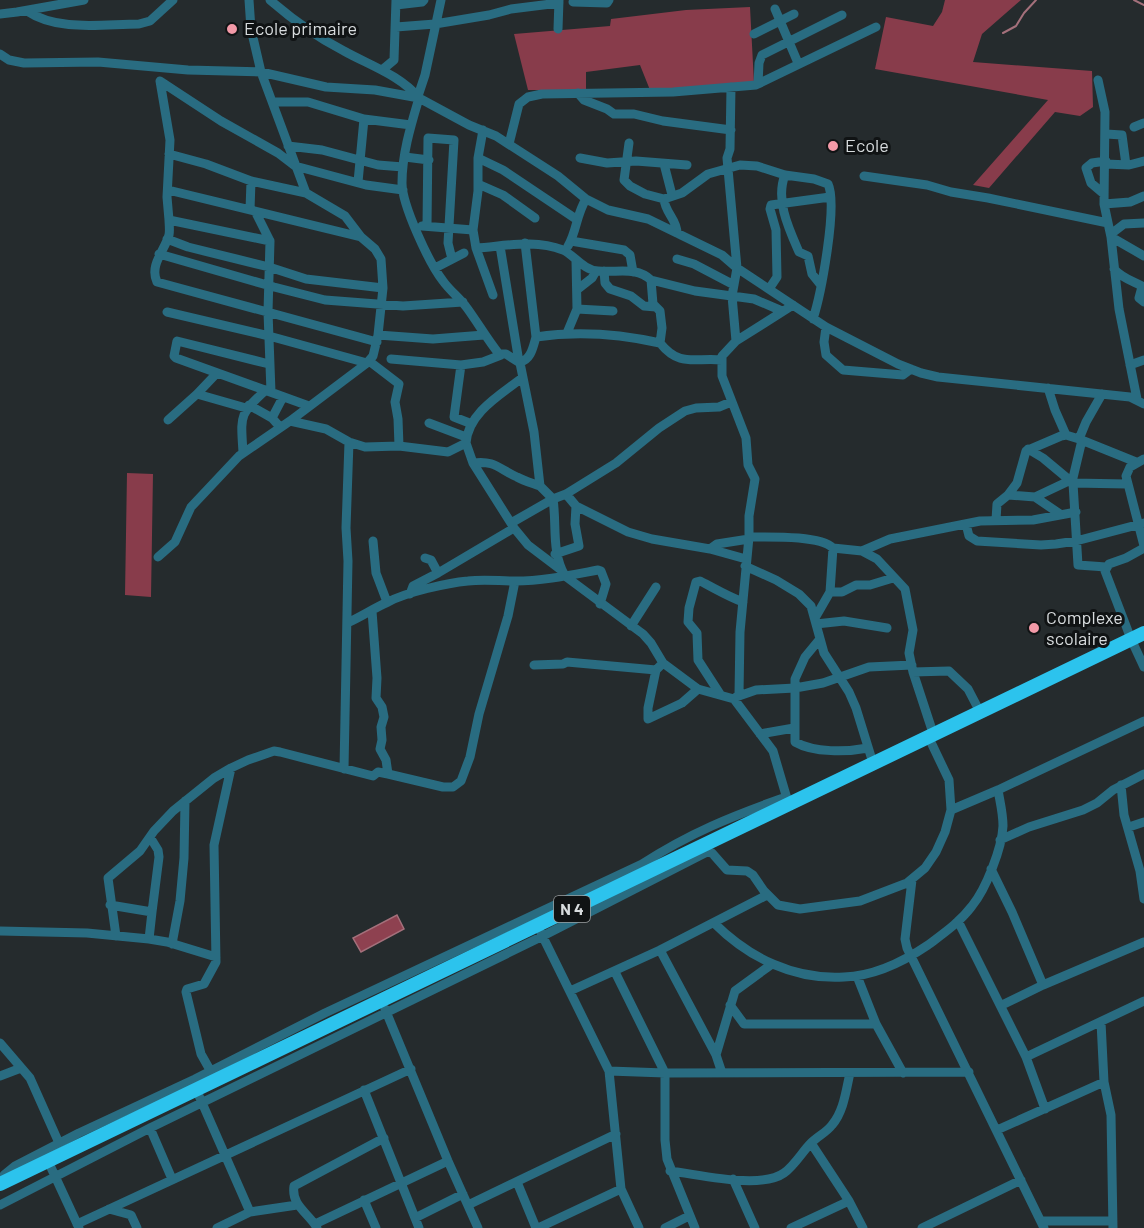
<svg xmlns="http://www.w3.org/2000/svg" width="1144" height="1228" viewBox="0 0 1144 1228" font-family="Barlow,sans-serif">
	<rect width="100%" height="100%" fill="#252b2d"/>
	<path fill="#883c4b" d="M945,0H1021L982,34L973,62L1092,71L1093,107L1080,116L1055,112L989,188L973,185L1048,100L875,69L886,17L933,26L942,12Z
		M750,7L754,83L650,90L640,65L586,72V90H528L514,34L610,26L611,19L686,10Z
		M127,473L153,474L151,597L125,595Z"/>
	<path fill="#8e4150" stroke="#a4707b" stroke-width="1.5" d="M397,915L404,929L361,952L353,938Z"/>
	<g fill="none" stroke-linecap="round" stroke-linejoin="round">
		<path stroke="#a4707b" stroke-width="2" d="M1134,0L1144,5
			M1003,33L1016,26L1024,13L1036,0"/>
		<path stroke="#296c81" stroke-width="9" d="M270,0C293,20 317,37 344,51C369,65 400,75 419,98
			M573,2L607,3L609,0
			M396,5L422,2L424,0
			M775,9L798,63
			M27,11C58,32 103,24 139,24L150,21L173,0
			M0,14L17,12L84,0
			M396,27L435,24L489,15L511,9L559,3
			M558,29L559,0
			M754,34L794,14
			M0,54L9,60L24,63L98,62L188,70L261,72L326,87L375,90L419,98L469,125L496,136L558,176L586,199L608,210L648,219L722,255L737,268L826,327L898,364L921,373L938,377L1130,397L1144,404
			M382,70L394,60L396,0
			M1098,80L1105,112L1104,204L1111,237L1144,256
			M758,84L759,63L762,55L842,15
			M731,87L730,149L727,158L737,268L732,296L736,341
			M578,93L584,100L607,109L614,114H634L663,121L731,130
			M418,96L425,75L441,0
			M419,98C411,125 402,154 402,183C402,205 429,263 443,281C450,291 460,298 467,308C478,323 487,339 499,354H506L520,363L534,432L540,486L553,499C557,526 551,551 565,576L643,634L651,643L663,663L698,689L734,699L773,751L788,802
			M273,102H308L364,119L358,182
			M364,119L411,125
			M1134,127L1144,123
			M483,130L478,158V191L473,230L476,248L493,295
			M1106,134L1122,135L1126,165
			M629,143L624,180L630,186L645,194L664,199L682,193L708,174L740,165L757,166L785,175L814,179L828,184C838,205 821,294 813,319
			M509,144L519,104L528,97L542,94L673,92L756,85L876,27
			M288,146L322,150L378,165L403,167
			M169,154L206,164L251,181L306,193
			M405,157L429,160
			M478,158L503,170L576,219
			M580,158L607,163L636,161L687,165
			M664,164L672,195
			M1106,164L1129,165L1144,161
			M785,175C775,200 789,229 799,252L808,256L812,274L820,284
			M864,176L927,185L951,192L988,198L1108,223
			M478,184L503,195L535,218
			M168,190L361,237
			M1104,194L1091,183L1086,168L1092,163L1106,161
			M664,199C665,213 677,219 677,233
			M1104,204L1130,202L1144,196
			M250,210L251,181
			M255,211L270,241
			M169,220C169,224 170,230 169,235C165,250 149,265 157,282L377,342
			M422,226L473,230
			M427,226L428,138L454,140L448,243L452,259
			M1111,234L1124,224L1144,223
			M1111,237L1119,309L1137,399
			M167,239L188,247L269,267L306,279L383,288
			M571,241L624,250L630,255L633,272
			M525,243L536,337
			M500,246L519,362
			M568,246C577,231 576,215 586,199
			M476,248C506,246 534,239 563,250C574,255 583,270 598,271C617,273 636,266 651,280L653,304L660,311L662,328L660,343C680,368 695,357 722,360
			M159,254L274,287L325,300L403,306L463,302
			M677,259L694,264L734,285
			M435,268L464,253
			M1114,269C1123,279 1133,281 1144,287
			M604,271L605,283L610,289L631,296L644,306L656,307
			M651,280L695,291L754,299L782,311
			M1142,287L1139,298L1144,302
			M578,289L592,278L596,271
			M769,289L777,277L776,230L770,209L771,205L830,197
			M577,309L613,311
			M167,312L269,336L367,363
			M826,327L824,342L826,355L843,370L903,375L911,369
			M567,333L577,309L576,261
			M378,335L433,339L484,335
			M391,359L461,365L483,362L501,355
			M369,361L399,384L395,402L398,419L399,446
			M520,362C531,360 533,347 536,337C576,331 620,334 660,343
			M269,364L177,341L174,356L176,358L309,406
			M461,365L454,417L472,424
			M1130,365L1144,360
			M1048,388L1055,410L1066,435
			M271,392L268,312L270,241L169,220L167,197L170,140L160,81L221,121L278,153L295,166L366,185L403,190
			M197,394L246,408
			M249,405L272,418
			M168,420L197,394L217,373
			M290,421L326,429L349,442L365,447L399,446L448,452L466,443C468,413 500,395 522,378
			M429,423L466,437
			M280,427L272,418L283,397
			M1079,439L1086,422L1102,394
			M466,443L473,463L514,528L528,545L561,570
			M1028,449L1043,458L1073,483L1078,565L1106,567
			M243,453C241,416 238,415 266,390
			M1144,459L1130,467L1126,476L1144,546
			M473,463C495,460 499,469 517,477C524,481 532,483 540,486
			M1072,482L1082,440
			M1073,483L1127,484
			M566,494L576,506L628,532L652,539L710,549L746,559
			M1008,495L1035,497L1071,480
			M1035,497L1060,514
			M996,520L997,504L1008,495L1017,483L1026,451L1061,436L1066,435L1079,439L1136,462
			M511,523L553,499L566,494L616,463L659,428L685,411L696,408L719,407L731,402
			M966,524L969,536L977,541L1041,545L1056,544L1076,541L1144,523
			M749,537C768,537 820,535 833,548L862,551L890,539L980,521L1033,520L1076,512
			M373,541L376,573L387,602
			M1144,548L1126,558L1109,564L1105,571L1131,639L1144,667
			M710,549L717,544L749,539
			M862,551L877,559L905,589L913,630L909,653L913,672L933,733
			M555,554L579,546L575,524L576,506
			M158,557L175,542L191,507L239,456L290,421L367,363L373,356L378,335L383,288L381,259L375,249L361,237L345,216L306,193L261,72L251,29L249,0
			M425,558L431,560L438,573
			M745,566L776,580L799,594L811,606L824,653L849,692L856,708L873,763
			M830,592H842L856,585H870L893,578
			M410,594L413,586L438,573L514,528
			M372,611L377,678L376,698L382,707L384,717L381,727L382,740L380,749L386,760L388,774L443,787H453L461,781L470,757L479,714L508,616L515,581
			M815,618L830,592L833,548
			M347,623C361,617 374,608 388,602C407,592 447,583 468,581C484,579 499,581 515,581C543,581 571,575 598,570L601,571L606,584L600,604
			M816,624L844,621L887,628
			M631,626L656,587
			M819,640L805,657L795,679V742C814,753 847,752 868,748
			M534,665L563,664L567,662L656,670
			M660,666L656,670L648,708V719L682,703L698,689
			M913,672L949,671L968,689L980,712
			M720,694L698,660L697,633L688,622L689,608L696,582L700,581C716,589 727,596 743,602
			M739,694L740,632L749,537V516L755,479L748,465L746,438L722,376V356L736,341L793,305
			M736,697L756,690L795,688L823,683L869,667L912,665
			M760,734L794,728
			M344,769L348,561L346,528L349,442
			M1121,785L1124,815L1140,871L1144,899
			M951,810L998,790L1144,721
			M1129,827L1144,822
			M150,837L158,850L159,857L152,912
			M1000,840L1029,827L1083,810L1097,803L1113,790L1144,774
			M991,869L1012,912L1043,985
			M912,880L905,939L907,948L1044,1228
			M110,905L152,912L149,939
			M958,921L1026,1057L1045,1109
			M714,923C749,958 794,980 844,977C875,976 903,962 928,945C944,933 960,922 972,906C986,889 1002,848 1003,826C1003,813 1000,802 998,790
			M0,931L87,933L149,939L167,942L216,957
			M541,933L609,1071L621,1189L639,1228
			M116,936L108,878L140,851L154,831L173,811L214,778L231,768L248,760L274,751L280,752L373,776L378,772L388,774
			M172,944L180,901L184,858L185,801
			M660,950L716,1055L722,1073
			M615,972L665,1073V1140L667,1159L695,1228
			M857,976L876,1024L903,1073
			M570,991L660,950L767,895
			M730,1005L744,1024H876
			M1002,1005L1043,985L1144,942
			M385,1009L448,1161L478,1228
			M1101,1022L1104,1082L1111,1115L1113,1228
			M0,1043L30,1078L59,1143
			M716,1055L735,991L772,964
			M1026,1057L1144,1001
			M210,1070L201,1054L186,992L187,989L204,984L216,962L214,845L231,768
			M609,1071L665,1073L969,1072
			M0,1076L21,1068
			M196,1089L250,1212
			M364,1090L419,1228
			M150,1128L172,1179
			M997,1130L1104,1082
			M811,1143L849,1201L863,1228
			M48,1161L79,1228
			M670,1171C698,1174 760,1190 784,1173C795,1165 802,1152 811,1143C818,1136 827,1132 832,1125C844,1111 846,1090 850,1073
			M733,1179L755,1228
			M517,1182L536,1228
			M2,1183L4,1175L15,1166L79,1133L195,1079L325,1013L642,864C690,833 732,816 786,797
			M364,1200L376,1228
			M0,1205L150,1128L543,936L707,852L712,853L727,870L747,871L753,875L764,891L778,905L800,909L860,901L907,883L925,868L936,852L945,832L951,810L949,780L928,736
			M468,1205L616,1134
			M109,1209L131,1215L137,1228
			M415,1218L463,1194
			M1041,1221H1113
			M77,1224L411,1069
			M315,1224L448,1161
			M217,1228L250,1212L297,1205
			M317,1228C309,1213 291,1206 294,1186L384,1138
			M538,1228L621,1189
			M665,1228L689,1216
			M791,1228L849,1201
			M922,1228L1021,1180"/>
		<path stroke="#2cc3ed" stroke-width="14" d="M0,1184L1144,633"/>
	</g>
	<g fill="#f39aa8" stroke="#101314" stroke-width="2">
		<circle cx="232" cy="29" r="6"/>
		<circle cx="833" cy="146" r="6"/>
		<circle cx="1034" cy="628" r="6"/>
	</g>
	<g text-anchor="middle" stroke-width="6" stroke-linejoin="round" paint-order="stroke">
		<rect fill="#101314" stroke="#9ca0a1" stroke-width="1.5" x="554" y="896" width="36" height="26" rx="4.5"/>
		<g font-size="16" font-weight="bold" fill="#d8dcde">
			<text x="572" y="915">N 4</text>
		</g>
		<g font-size="18" fill="#d8dcde" stroke="#101314" text-anchor="start">
			<text x="244" y="35">Ecole primaire</text>
			<text x="845" y="152">Ecole</text>
			<text x="1046" y="624">Complexe<tspan x="1046" dy="21">scolaire</tspan></text>
		</g>
	</g>
</svg>
